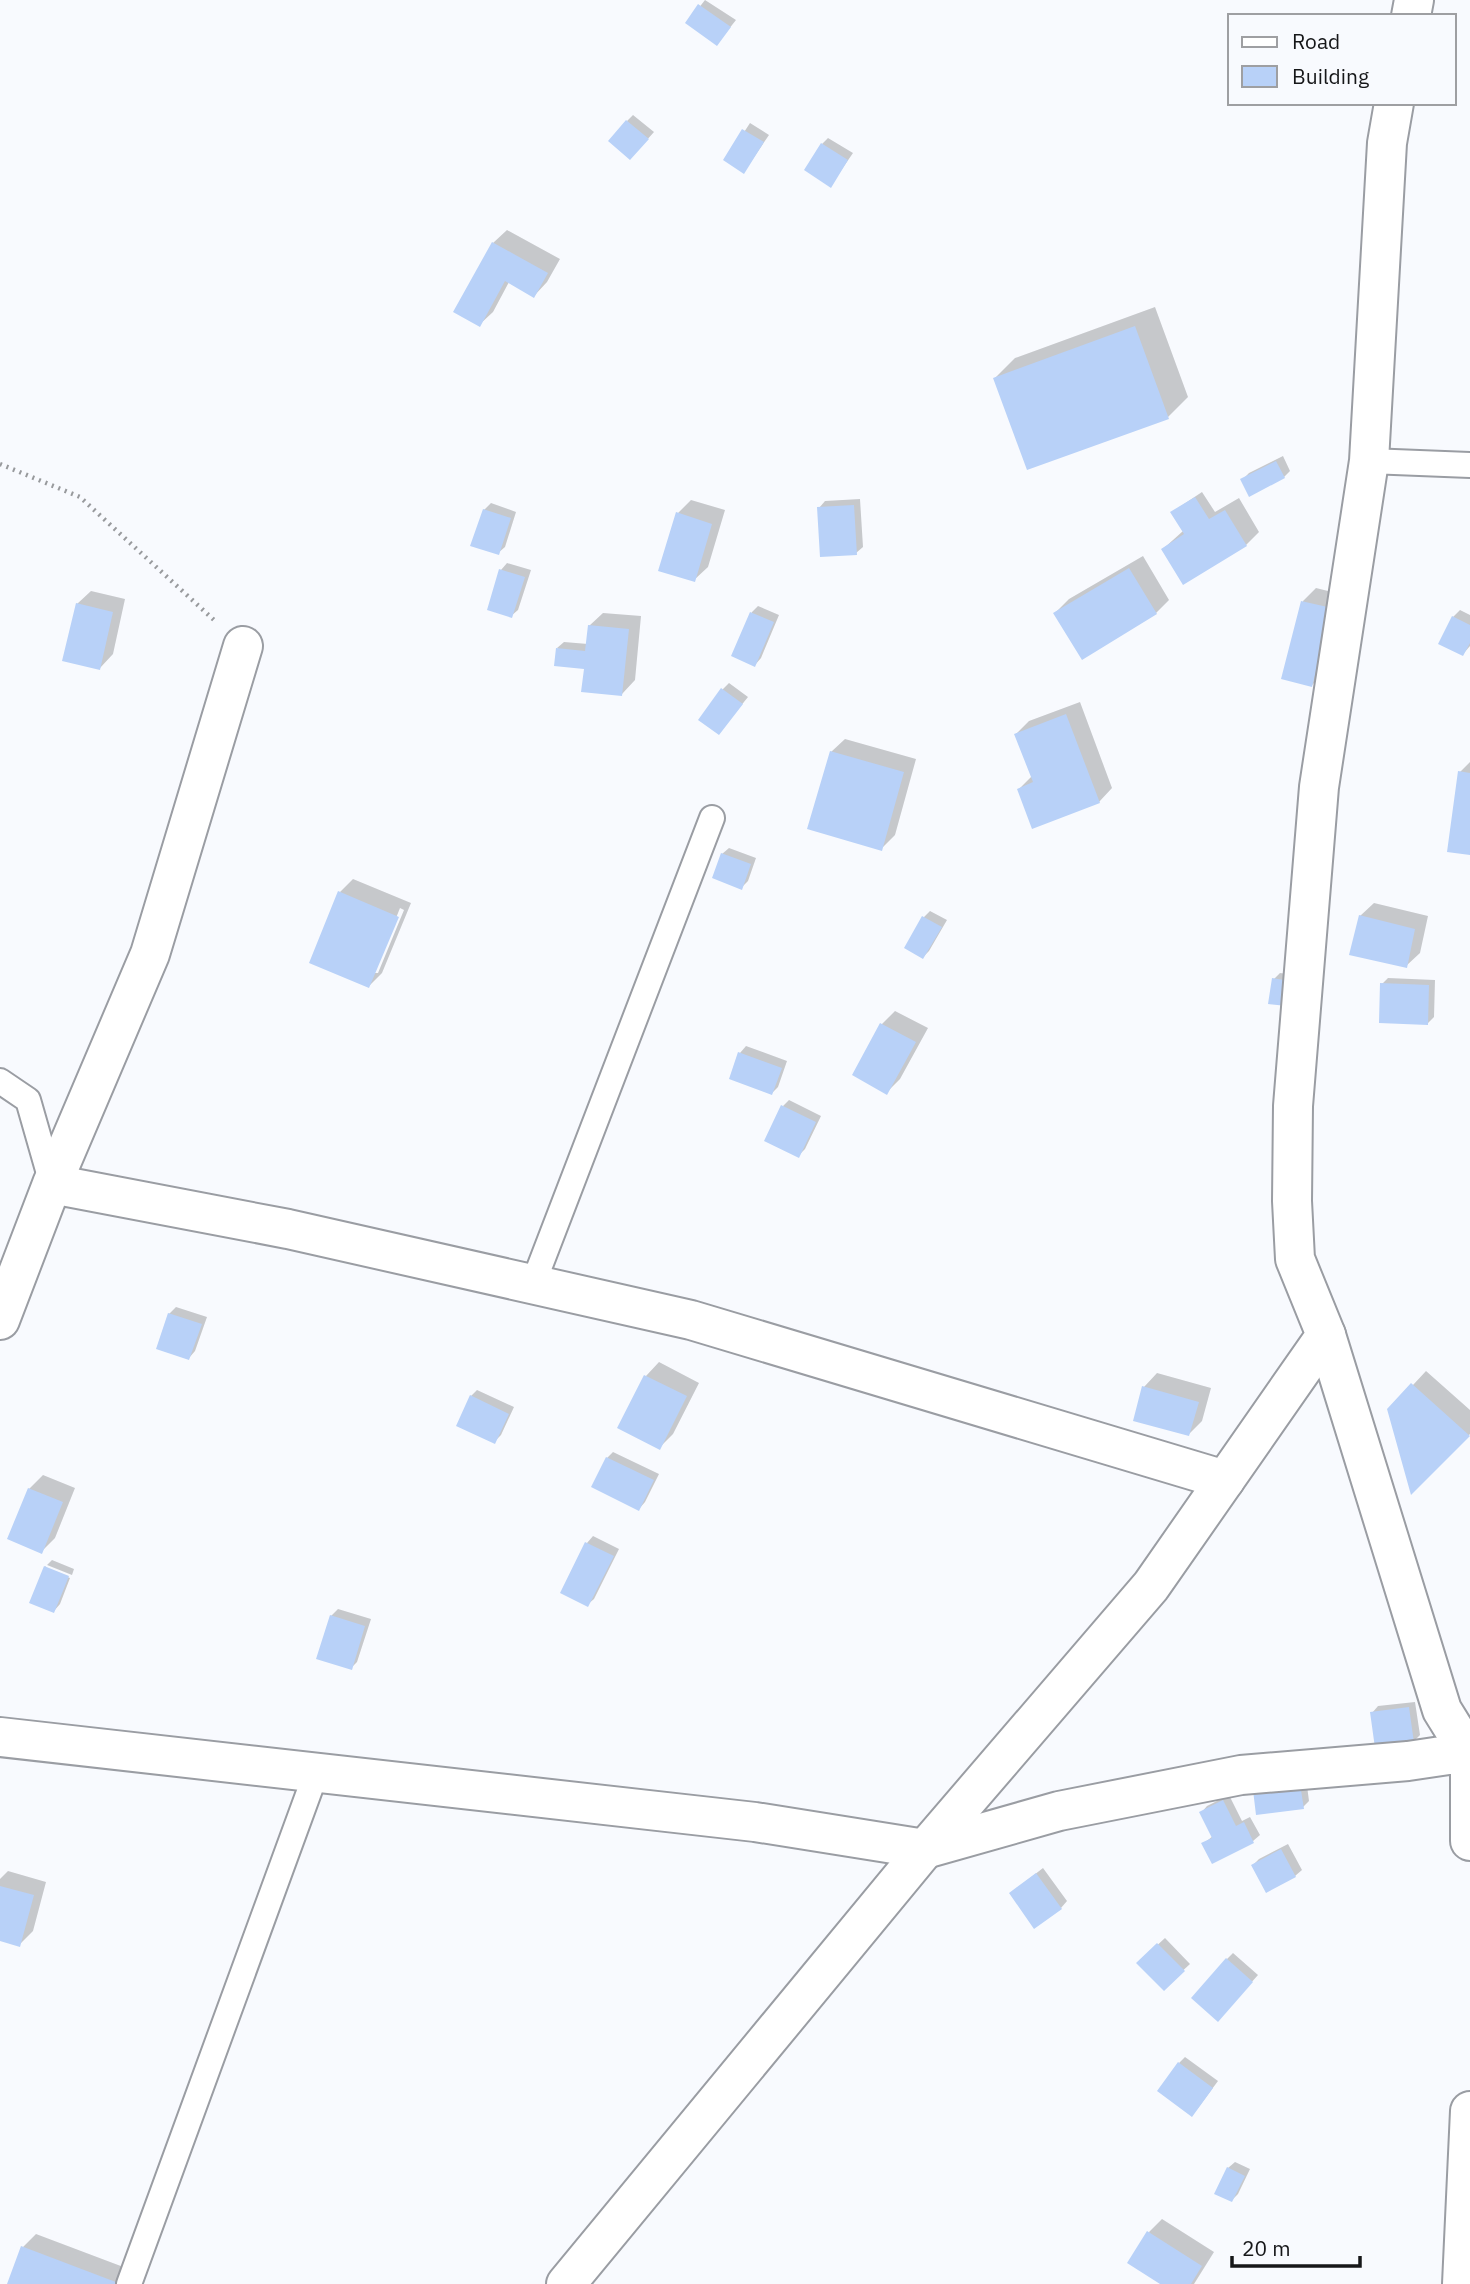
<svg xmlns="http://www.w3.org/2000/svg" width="1470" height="2284" viewBox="0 0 1470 2284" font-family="'IBM Plex Sans',sans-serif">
	<rect width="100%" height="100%" fill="#f8fafe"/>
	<path fill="#0003" fill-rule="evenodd" d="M705,0L736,20L717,44L687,23Z
		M633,115L654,132L637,151L627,121Z
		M750,123L769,135L744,172L726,160Z
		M828,138L853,153L831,185L822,144Z
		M507,230L560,259L547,282L534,296L509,282L493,312L479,325L493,243Z
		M1155,307L1188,397L1168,417L995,378L1015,358Z
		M1283,456L1290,471L1284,477L1242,480L1249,473Z
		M1202,492L1215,512L1239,498L1259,532L1246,545L1163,549L1183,531L1172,512Z
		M860,499L863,547L856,553L819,508L825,501Z
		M691,500L725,510L708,567L694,580L678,513Z
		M491,503L516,512L505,547L498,553L484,510Z
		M1143,556L1169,600L1156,613H1055L1069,599Z
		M507,563L531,570L518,610L511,616L501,570Z
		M1316,588L1344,595L1325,672L1312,685L1303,601Z
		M91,591L125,599L113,654L100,668L77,604Z
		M758,606L779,615L761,658L755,665L734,655L752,612Z
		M1460,610L1470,615V646L1463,654L1453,617Z
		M603,613L641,616L635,680L622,694L557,648L564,642L588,644L589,626Z
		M729,683L748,697L719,733L723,689Z
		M1080,702L1112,788L1099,802L1019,789L1032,776L1016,734L1029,721Z
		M845,739L916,759L895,835L881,849L831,752Z
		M1470,762V853L1460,772Z
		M729,848L756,858L748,881L741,888L722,854Z
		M353,879L411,903L382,973L369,986L340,892ZM400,908L404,910L378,973H374Z
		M1374,903L1428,916L1420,953L1406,966L1360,916Z
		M930,911L947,920L929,951L923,957L924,917Z
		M1280,973L1296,975L1292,998L1274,979Z
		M1388,978L1435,980L1434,1017L1428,1023L1382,984Z
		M895,1011L928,1028L900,1079L887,1092L882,1024Z
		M746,1046L787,1061L778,1087L772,1093L740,1053Z
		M789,1100L821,1116L805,1149L798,1156L783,1106Z
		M176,1307L207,1317L195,1351L189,1358L169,1314Z
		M659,1362L699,1383L673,1434L660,1447L646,1376Z
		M1426,1371L1470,1410V1434L1412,1492L1413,1385Z
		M1157,1373L1211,1388L1202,1421L1189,1434L1144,1387Z
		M477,1390L514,1407L501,1435L494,1442L471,1396Z
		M613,1452L659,1474L645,1502L639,1509L607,1458Z
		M43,1475L75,1488L55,1538L41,1552L29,1489Z
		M593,1536L619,1549L594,1599L587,1605L562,1592L587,1543Z
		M52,1560L74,1569L72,1575L47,1565Z
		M46,1566V1569L70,1578L60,1604L54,1611L45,1567Z
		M338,1609L371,1619L357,1662L351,1668L331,1616Z
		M1415,1702L1420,1735L1413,1742L1372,1713L1378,1706Z
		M1306,1778L1309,1801L1303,1807L1258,1813Z
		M1229,1795L1242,1821L1250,1817L1260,1835L1253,1841L1213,1862L1203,1844L1213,1836L1201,1813L1207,1806Z
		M1288,1844L1302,1870L1295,1876L1253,1865L1259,1859Z
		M1043,1868L1067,1901L1061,1908L1011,1893Z
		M8,1871L46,1882L33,1931L19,1945L0,1939V1879Z
		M1165,1938L1190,1964L1164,1988L1138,1963Z
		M1233,1953L1258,1975L1224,2013L1227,1959Z
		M1185,2057L1218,2081L1198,2108L1179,2063Z
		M1235,2162L1250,2169L1238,2194L1232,2200L1228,2168Z
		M1162,2219L1214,2252L1194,2284H1163L1149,2232Z
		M36,2234L134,2271L129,2284H8L23,2247Z"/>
	<path fill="#b8d1f8" d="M698,4L731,27L717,46L685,23Z
		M626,120L649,139L630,160L608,141Z
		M742,129L764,142L744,174L723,160Z
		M821,143L848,160L831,188L804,170Z
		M492,242L548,273L534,298L505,281L480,327L453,312Z
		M1135,326L1169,419L1027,470L993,378Z
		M1276,461L1285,478L1249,497L1240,479Z
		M1195,497L1209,519L1225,510L1247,546L1183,585L1161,549L1184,534L1170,512Z
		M854,505L857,555L820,557L817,507Z
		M483,509L511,518L499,555L470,546Z
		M676,512L712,524L695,582L658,571Z
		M1129,568L1157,614L1082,660L1053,613Z
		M499,569L525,577L512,618L487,610Z
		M1301,601L1332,608L1312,687L1281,679Z
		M76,603L113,612L100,670L62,661Z
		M750,612L774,622L755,667L731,656Z
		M1452,616L1470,625V643L1463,656L1438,644Z
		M588,625L629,629L622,696L581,692L584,669L554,666L556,648L585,651Z
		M721,688L743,704L719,735L698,720Z
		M1066,714L1100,803L1032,829L1017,789L1033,782L1014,734Z
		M830,751L904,772L882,851L807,829Z
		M1458,771L1470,773V855L1447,852Z
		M721,853L751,864L742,890L712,878Z
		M338,891L399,917L369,988L309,963Z
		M1359,915L1415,929L1407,968L1349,955Z
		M922,916L942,927L923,959L904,948Z
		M1272,978L1290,981L1287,1006L1268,1004Z
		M1380,983L1429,985L1428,1025L1379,1023Z
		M880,1023L916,1042L887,1095L852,1075Z
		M738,1052L782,1068L772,1095L729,1079Z
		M781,1105L816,1122L799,1158L764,1141Z
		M168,1313L202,1324L189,1360L156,1349Z
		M644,1375L687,1396L660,1450L617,1428Z
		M1411,1383L1470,1436L1411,1495L1387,1409Z
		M1142,1386L1199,1402L1189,1436L1133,1421Z
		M470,1395L509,1414L495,1444L456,1426Z
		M606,1457L654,1480L639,1511L591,1487Z
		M28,1488L63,1502L42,1554L7,1539Z
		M585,1542L614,1556L588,1607L560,1593Z
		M44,1566L69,1576L54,1613L29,1603Z
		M330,1615L365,1626L352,1670L316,1659Z
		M1409,1707L1414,1743L1375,1748L1370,1712Z
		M1300,1784L1304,1809L1256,1815L1253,1790Z
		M1223,1800L1236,1826L1244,1822L1254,1843L1212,1864L1201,1843L1212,1838L1199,1812Z
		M1281,1849L1296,1877L1266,1893L1251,1865Z
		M1036,1873L1062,1909L1034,1929L1009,1893Z
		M0,1886L34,1895L20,1947L0,1941Z
		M1157,1943L1185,1971L1164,1991L1136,1963Z
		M1226,1958L1253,1982L1218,2022L1191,1998Z
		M1178,2062L1213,2088L1192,2117L1157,2091Z
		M1227,2167L1245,2176L1232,2202L1214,2194Z
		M1147,2231L1202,2266L1191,2284H1160L1127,2263Z
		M21,2246L121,2284H7Z"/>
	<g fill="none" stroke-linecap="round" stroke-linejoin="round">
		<defs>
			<path id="service" d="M1369,461L1470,465
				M0,1081L28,1100L52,1184
				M533,1284L712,818
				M129,2284L316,1773"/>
			<path id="minor" d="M52,1184L288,1229L691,1320L1225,1480
				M0,1320L52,1184L150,954L243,646
				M0,1737L755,1822L925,1849L1059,1811L1241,1775L1408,1761L1468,1752L1442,1710L1326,1335
				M1470,1751V1841
				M1462,2284L1470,2111"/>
			<path id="tertiary" d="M1411,16L1414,0
				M566,2284L925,1849L1151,1586L1326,1335L1295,1259L1292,1201L1293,1106L1319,787L1369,461L1387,143L1394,103"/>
		</defs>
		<use href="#service" stroke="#9a9da3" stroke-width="28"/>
		<use href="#minor" stroke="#9a9da3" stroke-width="42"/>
		<use href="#tertiary" stroke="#9a9da3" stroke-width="42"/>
		<path stroke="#989a9d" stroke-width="4.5" stroke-dasharray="2 5" stroke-linecap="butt" d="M0,464L80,497L214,620"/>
		<use href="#service" stroke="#fff" stroke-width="24"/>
		<use href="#minor" stroke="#fff" stroke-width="38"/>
		<use href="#tertiary" stroke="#fff" stroke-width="38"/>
	</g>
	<rect x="1228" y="14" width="228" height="91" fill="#f8fafe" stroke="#9e9fa2" stroke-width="2"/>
	<rect x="1242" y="37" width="35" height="10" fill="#ffffff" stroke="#9e9fa2" stroke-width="2"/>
	<text x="1292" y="49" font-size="21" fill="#161719">Road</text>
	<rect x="1242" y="66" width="35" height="21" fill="#b8d1f8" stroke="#9e9fa2" stroke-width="2"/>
	<text x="1292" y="84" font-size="21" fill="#161719">Building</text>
	<path d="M1232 2256v10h128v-10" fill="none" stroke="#161719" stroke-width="3.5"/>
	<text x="1242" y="2256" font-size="21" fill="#161719" stroke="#f8fafe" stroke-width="5" paint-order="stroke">20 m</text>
</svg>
